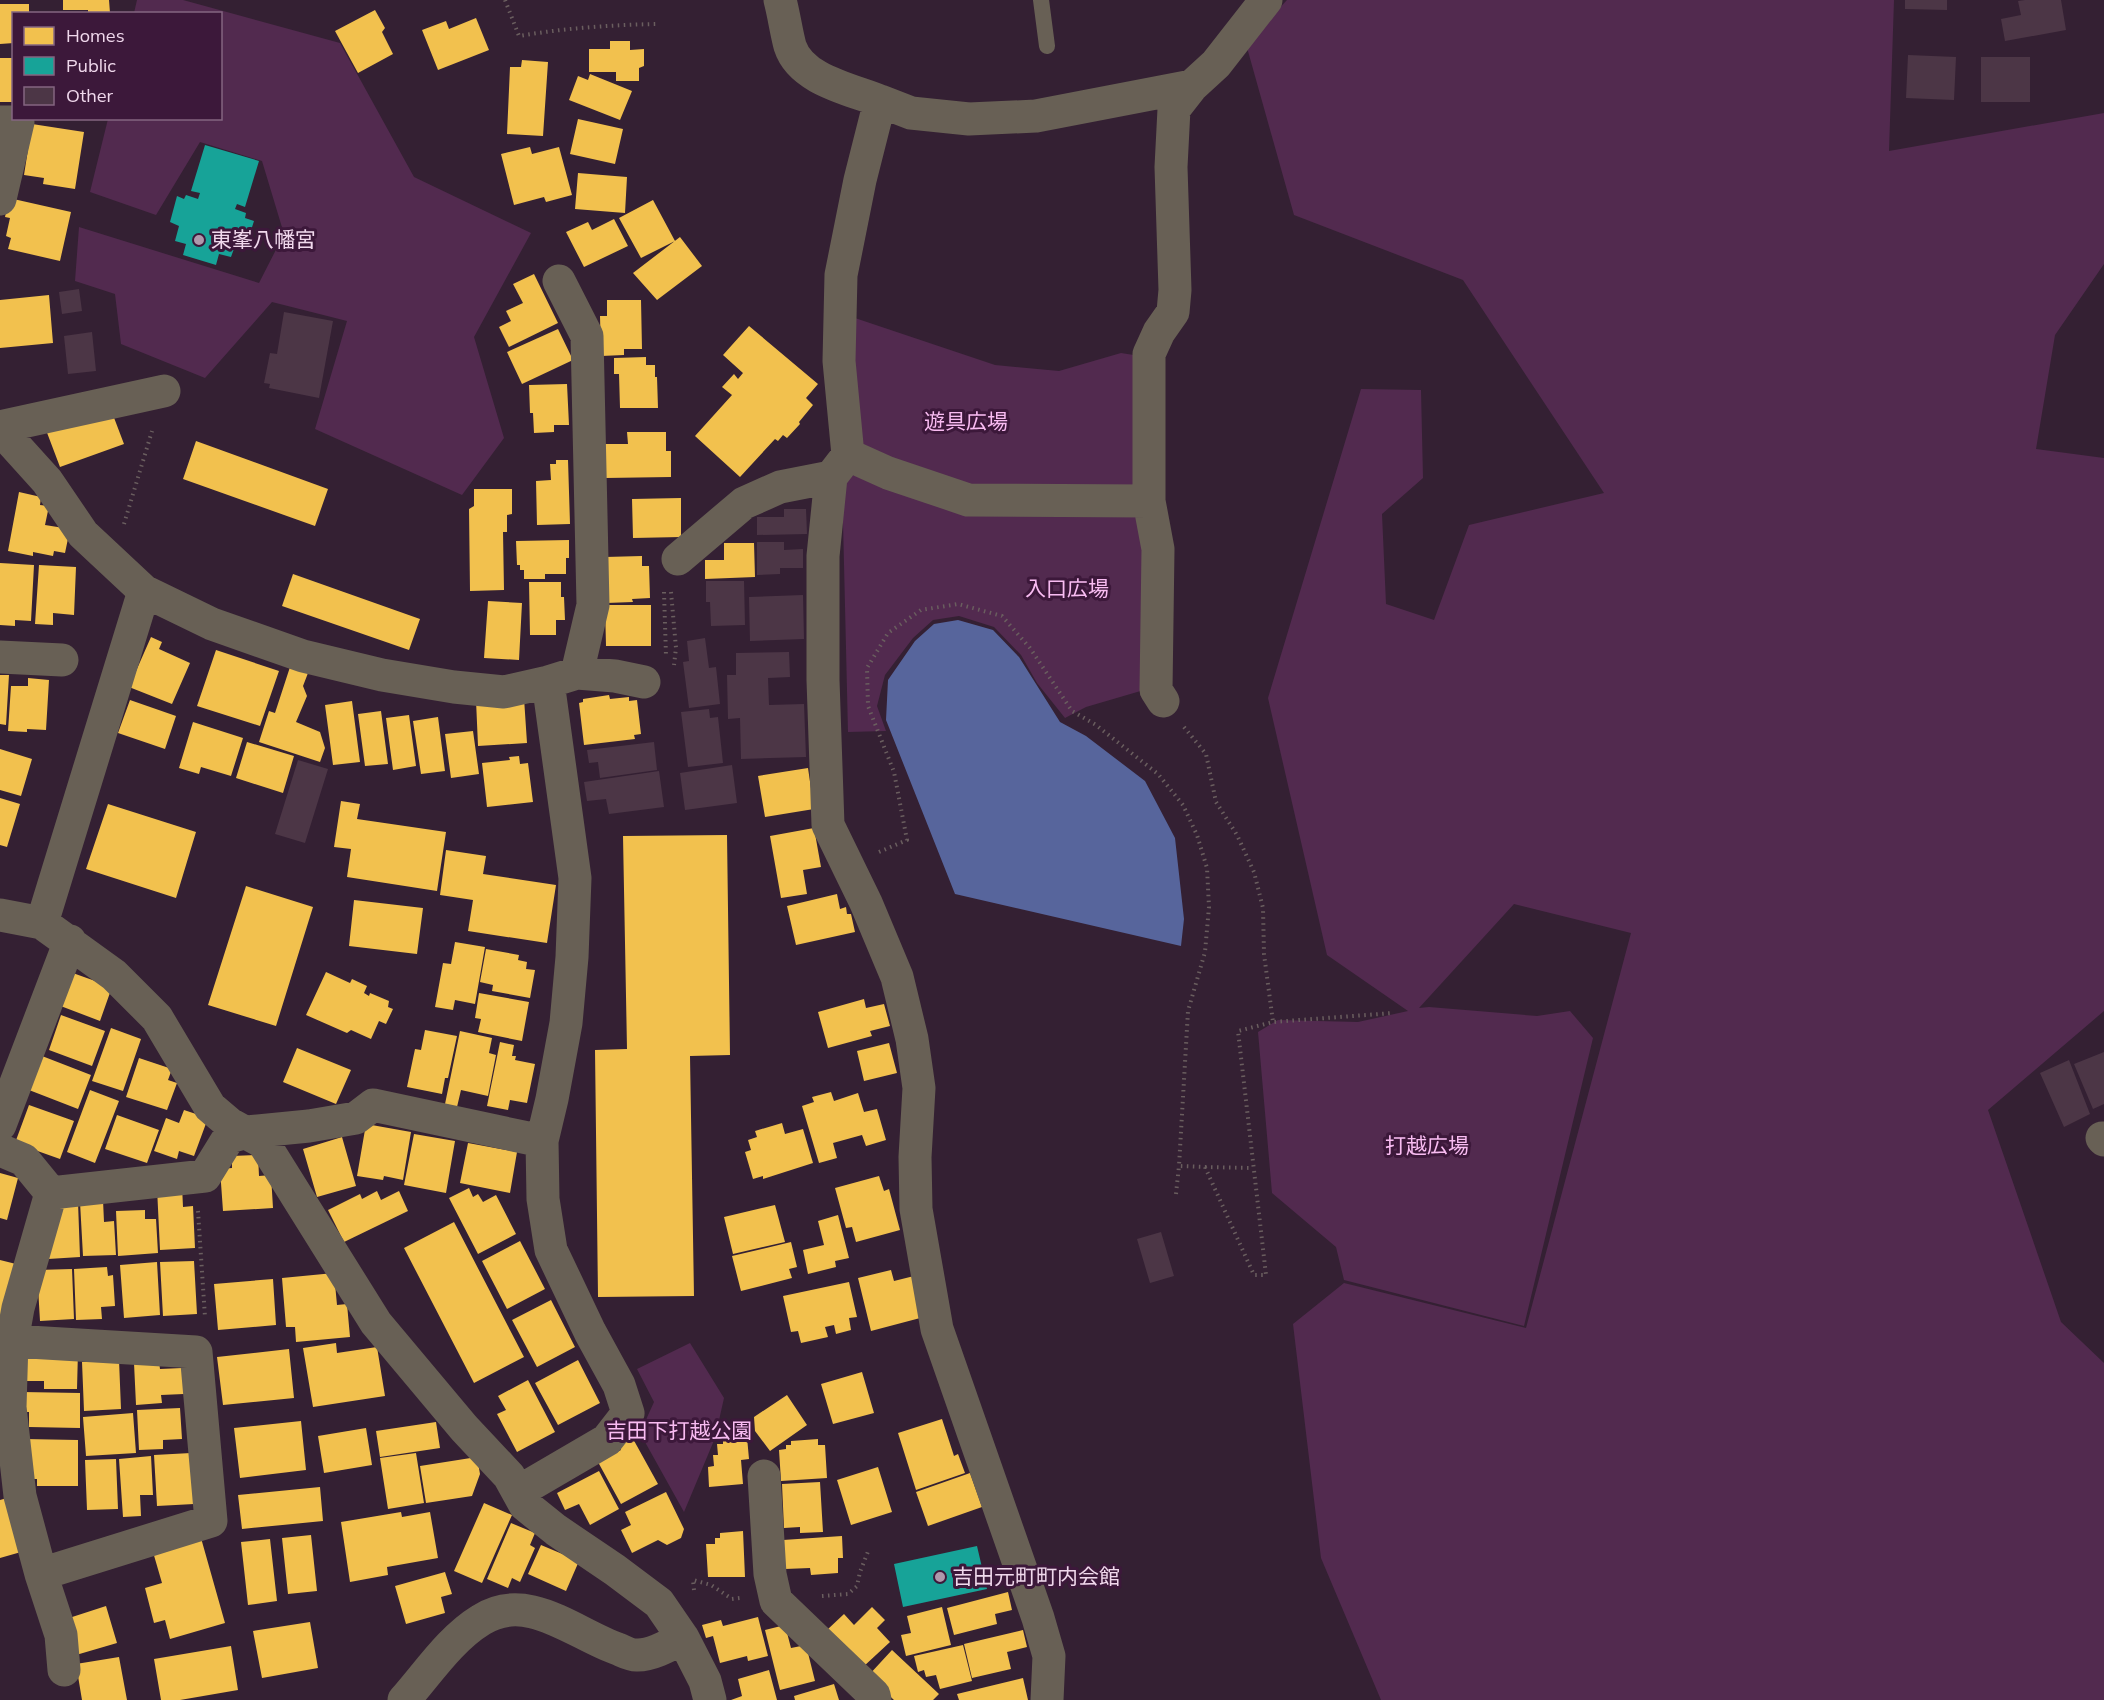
<svg xmlns="http://www.w3.org/2000/svg" width="2104" height="1700" viewBox="0 0 2104 1700" font-family="Mulish,'Noto Sans JP',sans-serif">
	<rect width="100%" height="100%" fill="#342033"/>
	<path fill="#522a4f" d="M137,0H183L340,43L414,177L531,233L474,337L504,438L462,495L315,429L347,321L272,302L205,378L121,344L115,294L75,281L79,227L259,283L284,234L262,161L200,142L156,215L90,192L108,119L220,118V14L134,13Z
		M1287,0H1894L1889,151L2104,113V264L2055,335L2036,449L2104,458V1011L1988,1110L2061,1322L2104,1363V1700H1381L1321,1558L1293,1324L1344,1283L1526,1328L1631,933L1514,904L1419,1008L1429,1007L1537,1016L1570,1011L1593,1038L1524,1326L1344,1280L1336,1247L1272,1193L1258,1032L1278,1020L1358,1022L1408,1011L1327,955L1268,698L1361,389L1421,390L1423,478L1382,514L1386,604L1434,620L1469,525L1604,493L1463,280L1294,215L1246,44Z
		M846,315L995,365L1059,371L1121,353L1140,356L1136,492L955,486L863,449Z
		M850,475L1139,509L1148,552L1144,690L1086,707L1065,718L1037,683L1021,655L994,627L959,616L933,620L913,638L885,675L877,706L886,731L848,732L842,480Z
		M690,1343L724,1398L715,1438L684,1512L640,1433L654,1402L637,1369Z"/>
	<path fill="#57659c" d="M958,620L993,630L1019,657L1060,722L1086,736L1145,781L1175,838L1184,919L1181,946L955,894L886,720L888,680L915,641L934,624Z"/>
	<path fill="#f2c14e" d="M63,0H109L110,13H88V10H63Z
		M0,4H29V14H14V43L0,44Z
		M375,10L385,28L382,32L393,54L358,73L335,31Z
		M476,18L489,50L438,70L422,30L446,21L449,29Z
		M610,41H630V50L644,49V66L639,68V81H616V72H589V49H610Z
		M0,58H14V102H0Z
		M522,60L548,62L543,136L507,134L510,67H521Z
		M590,74L632,91L620,120L569,100L578,76L588,80Z
		M578,119L623,129L615,164L570,154Z
		M32,124L84,132L75,189L43,184L44,178L24,175Z
		M530,147L532,154L559,147L572,195L546,202L544,197L514,205L501,154Z
		M578,173L627,177L625,213L575,209Z
		M9,198L71,212L60,261L8,249L11,238L6,236L10,218L5,217Z
		M653,200L675,241L641,258L619,218Z
		M614,219L628,246L584,267L566,232L588,222L592,230Z
		M680,237L702,266L657,300L633,273Z
		M534,274L558,323L509,347L499,327L511,321L506,311L523,303L513,284Z
		M49,295L53,343L0,348V300Z
		M607,300H641L642,349H624V355L601,356L600,316H607Z
		M749,326L818,384L806,398L813,405L799,422L800,424L787,438L783,435L778,441L775,439L740,477L695,436L732,395L722,387L734,374L738,379L743,373L723,355Z
		M558,329L573,360L522,384L507,352Z
		M646,357V365H655V377H657L658,408H620L619,374H614V358Z
		M567,384L569,425H554V432L534,433L533,413H530L529,385Z
		M113,415L124,444L60,467L46,430Z
		M627,432H666V451H671V477L605,478L604,444H628Z
		M196,441L328,489L315,526L183,479Z
		M556,460H568L570,524L537,525L536,481L551,480L550,464H556Z
		M474,489H512V514L507,515V532H503L504,590L470,591L469,509L474,506Z
		M19,492L41,497L40,505L49,506L45,525L70,529L65,553L54,551L53,556L33,552V556L8,551Z
		M681,498V537L633,538L632,499Z
		M569,540V558H566V574H545V579H524V570H520V565H517L516,541Z
		M724,543H754L755,577L705,579V560H724Z
		M642,556V566H649L650,598L632,599L633,602L606,603L605,557Z
		M0,563L34,565L31,621L15,620V626L0,625Z
		M39,565L76,567L74,615L53,613V625L35,624Z
		M293,574L420,619L409,650L282,606Z
		M529,582H561V597H564L565,620H556V635H530Z
		M488,601L522,603L519,660L484,658Z
		M605,605H651V646H606Z
		M151,637L162,642L159,649L190,663L172,704L129,687Z
		M216,650L279,671L260,726L197,706Z
		M290,667L308,673L303,686L307,696L296,722L320,732L325,748L320,762L259,742L269,711L275,713Z
		M0,675H9L6,725L0,724Z
		M28,678L49,680L46,730L27,729V732L8,731L11,686H28Z
		M609,695L610,699L629,697V701L637,700L641,734L634,735L635,739L584,745L579,703L583,702V699Z
		M524,698L527,743L478,746L476,700Z
		M130,700L176,716L165,749L118,733Z
		M352,701L360,762L333,765L325,705Z
		M381,711L388,764L365,766L358,714Z
		M409,715L416,766L393,770L386,718Z
		M438,717L445,771L421,774L413,721Z
		M193,722L243,738L231,776L201,767L199,774L179,768Z
		M473,731L479,774L451,778L445,734Z
		M247,742L294,756L283,793L236,778Z
		M0,749L32,759L21,796L0,790Z
		M519,756L520,764L528,763L533,802L487,807L482,763L510,760L509,757Z
		M808,768L814,809L765,817L758,776Z
		M0,798L20,804L7,847L0,845Z
		M341,801L360,804L357,819L446,832L437,891L347,877L351,849L334,847Z
		M108,804L196,832L176,898L86,869Z
		M814,828L821,867L803,870L807,894L781,898L770,836Z
		M727,835L730,1055L690,1056L694,1296L598,1297L595,1050L627,1049L623,836Z
		M446,850L486,856L483,874L556,885L547,943L468,931L473,900L440,895Z
		M246,886L313,907L276,1026L208,1005Z
		M837,894L840,909L846,907L847,914H851L855,932L796,945L787,906Z
		M354,900L423,908L417,954L349,946Z
		M455,942L485,947L475,1004L455,1000L453,1010L435,1007L443,963L451,964Z
		M486,949L519,955L518,960L527,962L526,969L535,970L530,998L492,991L493,985L480,982Z
		M70,972L112,987L100,1021L58,1005Z
		M326,972L350,983L352,979L367,986L364,993L369,996L370,993L389,1001L388,1007L393,1009L386,1024L379,1021L371,1039L351,1030L347,1033L306,1015Z
		M479,993L529,1002L522,1041L478,1032L481,1019L475,1018Z
		M864,999L866,1008L884,1004L890,1026L870,1031L872,1036L828,1048L818,1012Z
		M61,1015L105,1031L92,1066L49,1050Z
		M111,1028L141,1039L123,1091L92,1081Z
		M425,1030L457,1036L448,1078H445L442,1094L407,1087L415,1049L421,1050Z
		M460,1031L492,1038L489,1053L496,1055L488,1096L461,1090L457,1107L445,1104Z
		M500,1042L514,1045L512,1056H516L515,1060L535,1064L527,1103L510,1100L508,1110L487,1106Z
		M889,1043L897,1073L864,1081L857,1051Z
		M297,1048L351,1070L336,1104L283,1082Z
		M42,1056L91,1075L78,1109L29,1090Z
		M139,1058L172,1069L168,1080L177,1083L167,1110L126,1097Z
		M90,1090L119,1101L95,1163L67,1152Z
		M831,1092L834,1101L858,1093L864,1112L877,1109L886,1140L866,1146L862,1135L833,1143L837,1158L819,1163L802,1106L814,1102L812,1097Z
		M29,1105L74,1121L60,1159L15,1143Z
		M184,1110L208,1118L194,1156L179,1151L177,1159L154,1151L166,1118L179,1123Z
		M117,1115L159,1130L147,1163L105,1149Z
		M782,1123L785,1134L803,1129L813,1163L763,1179V1176L753,1179L745,1152L751,1150L748,1140L757,1137L755,1131Z
		M366,1124L411,1132L403,1180L384,1176L383,1180L357,1176Z
		M414,1134L455,1141L446,1193L404,1185Z
		M342,1137L356,1186L317,1197L303,1149Z
		M468,1143L517,1152L510,1193L460,1183Z
		M258,1155L259,1176L271,1175L273,1208L223,1211L220,1169L232,1168V1156Z
		M0,1173L18,1178L7,1220L0,1218Z
		M879,1176L884,1191L889,1189L900,1230L856,1242L852,1227L846,1228L835,1188Z
		M182,1186L183,1207L193,1206L195,1248L160,1250L157,1188Z
		M469,1188L473,1197L478,1194L483,1202L496,1195L516,1234L478,1254L449,1198Z
		M377,1191L381,1200L399,1191L408,1211L344,1242L328,1210L360,1194L362,1199Z
		M103,1200L104,1222L114,1221L116,1255L83,1256L80,1202Z
		M78,1202L80,1257L48,1259L56,1203Z
		M775,1205L785,1242L733,1254L724,1217Z
		M145,1210V1219H156L158,1253L118,1256L116,1211Z
		M838,1215L849,1258L835,1261L836,1267L808,1274L803,1250L824,1245L818,1221Z
		M454,1222L524,1357L474,1383L404,1248Z
		M520,1241L545,1289L507,1309L482,1261Z
		M791,1242L797,1267L789,1269L792,1278L741,1291L732,1256Z
		M0,1260L16,1264L0,1319Z
		M194,1261L197,1314L163,1316L160,1262Z
		M157,1262L160,1315L124,1318L120,1265Z
		M107,1267L108,1276L113,1275L115,1306L101,1307L102,1319L76,1320L74,1269Z
		M72,1269L74,1319L40,1321L37,1270Z
		M891,1270L894,1281L914,1276L924,1317L871,1331L858,1278Z
		M334,1273L337,1305L347,1304L350,1337L296,1342L295,1327H286L282,1278Z
		M273,1279L276,1325L218,1330L214,1284Z
		M849,1282L857,1317L849,1318L851,1330L836,1334L834,1325L825,1327L828,1337L801,1343L798,1331L791,1332L783,1296Z
		M551,1300L575,1347L537,1367L512,1320Z
		M336,1343L337,1353L377,1347L385,1396L313,1407L303,1348Z
		M289,1349L294,1398L223,1405L217,1357Z
		M27,1351H78L77,1389H44V1381H27Z
		M119,1360L121,1409L84,1411L82,1362Z
		M578,1360L600,1403L558,1425L535,1383Z
		M159,1362L160,1369L182,1368L184,1394L161,1395L162,1403L136,1405L134,1363Z
		M862,1372L874,1413L833,1424L821,1384Z
		M528,1380L555,1432L517,1452L497,1414L506,1410L498,1396Z
		M22,1392L80,1393V1428L29,1427V1412H22Z
		M787,1395L807,1425L770,1451L755,1431L754,1417Z
		M180,1408L182,1439L163,1440V1449L139,1450L137,1410Z
		M133,1413L136,1453L86,1456L83,1417Z
		M942,1419L954,1456L958,1454L965,1473L916,1490L898,1433Z
		M301,1421L306,1470L240,1478L234,1428Z
		M436,1422L440,1448L380,1457L376,1431Z
		M366,1428L372,1465L324,1473L318,1436Z
		M632,1437L658,1484L621,1504L598,1462L621,1450L618,1445Z
		M747,1437L749,1459L741,1460L743,1484L709,1487L708,1467L714,1466L713,1455H718L717,1444H723V1439Z
		M24,1439L78,1440V1486H37V1479H24Z
		M818,1439V1445H825L827,1478L781,1481L779,1450L786,1449V1445H791V1441Z
		M191,1453L194,1504L157,1506L154,1455Z
		M416,1453L424,1503L388,1509L380,1458Z
		M151,1456L153,1495H140L141,1516L123,1517L119,1459Z
		M477,1457L480,1474L472,1496L426,1503L420,1466Z
		M116,1459L118,1509L87,1510L85,1460Z
		M878,1467L892,1512L851,1525L837,1480Z
		M599,1471L619,1509L590,1525L579,1504L565,1510L557,1493Z
		M970,1473L982,1507L928,1526L916,1492Z
		M820,1482L823,1532L800,1533V1527L784,1528L782,1484Z
		M320,1487L323,1521L242,1529L238,1495Z
		M666,1492L684,1529L681,1538L667,1545L658,1540L632,1553L621,1530L631,1525L625,1512Z
		M7,1498L21,1552L0,1558V1500Z
		M484,1503L512,1515L482,1583L454,1571Z
		M401,1512L402,1517L430,1512L438,1558L387,1567L388,1575L350,1582L341,1522Z
		M511,1523L535,1533L530,1545L535,1548L520,1582L512,1578L508,1588L487,1579Z
		M743,1531L745,1577H708L706,1544H715V1538H720V1533Z
		M311,1535L317,1591L288,1594L282,1538Z
		M842,1536L843,1558H838V1573L811,1575L810,1568L785,1569L783,1540Z
		M201,1538L225,1623L170,1639L165,1620L154,1623L145,1588L162,1583L153,1552Z
		M270,1539L277,1601L248,1605L241,1542Z
		M541,1545L579,1561L566,1591L528,1574Z
		M445,1572L452,1594L441,1597L445,1613L406,1624L395,1586Z
		M1008,1592L1012,1610L995,1614L997,1624L954,1635L947,1608Z
		M106,1606L117,1643L76,1655L66,1619Z
		M872,1607L885,1620L877,1628L890,1642L863,1667L827,1630L844,1614L854,1625Z
		M942,1607L951,1645L906,1656L901,1635L911,1633L907,1616Z
		M758,1617L768,1656L748,1661L747,1656L720,1663L713,1636L706,1638L702,1625L721,1620L723,1626Z
		M310,1622L318,1668L262,1678L253,1631Z
		M785,1625L791,1648L806,1645L815,1681L780,1690L765,1630Z
		M1023,1630L1027,1647L1007,1652L1011,1669L972,1678L964,1644Z
		M963,1645L972,1681L940,1689L936,1675L926,1677L924,1670L918,1672L914,1656Z
		M231,1646L238,1690L180,1700H161L154,1659Z
		M892,1650L939,1694L933,1700H894L868,1676Z
		M119,1657L127,1700H82L76,1664Z
		M769,1670L777,1700H731L742,1696L738,1679Z
		M1023,1678L1028,1700H959L957,1694Z
		M834,1684L839,1700H795L794,1696Z"/>
	<path fill="#17a398" d="M205,145L259,161L245,207L237,204L235,209L246,213L245,218L254,221L246,246L236,243L231,257L219,254L216,265L183,255L186,244L175,241L179,226L170,222L177,196L184,199L186,195L198,199L200,193L191,191Z
		M977,1546L987,1589L903,1607L894,1564Z"/>
	<path fill="#4c3646" d="M1905,0H1947V10L1905,9Z
		M2025,0H2061L2066,30L2005,41L2001,19L2021,15L2018,1Z
		M1908,55L1956,57L1954,100L1906,98Z
		M1981,57H2030V102H1981Z
		M79,289L82,311L62,314L59,292Z
		M284,312L333,321L319,398L269,388L270,384L264,383L270,353L277,354Z
		M92,332L96,371L68,374L64,336Z
		M784,509H806L807,534L757,535V517H784Z
		M757,542H784V550L803,549V568H780V574L757,575Z
		M706,581H744L745,625L711,626L710,602H706Z
		M803,595L804,639L750,641L749,597Z
		M705,638L709,668L716,667L720,704L689,708L683,662L689,661L687,641Z
		M789,652L790,677L768,678L769,705L804,704L806,757L741,759L740,718L728,719L727,675H736V653Z
		M709,709L710,718L718,717L723,763L688,767L681,712Z
		M654,742L657,770L600,778L598,762L589,763L587,750Z
		M298,760L328,769L305,843L275,834Z
		M732,765L737,803L685,810L680,773Z
		M659,771L664,807L609,814L606,799L587,801L584,782Z
		M2104,1052V1104L2093,1109L2074,1064Z
		M2069,1060L2090,1114L2064,1127L2040,1073Z
		M1161,1232L1174,1276L1150,1283L1137,1239Z"/>
	<g fill="none" stroke-linecap="round" stroke-linejoin="round">
		<path stroke="#6a5e5f" stroke-width="4" stroke-dasharray="1.5 4.5" stroke-linecap="butt" d="M505,0L519,36C565,28 611,25 657,24
			M124,524L152,431
			M664,592L666,656
			M671,592L676,648L674,665
			M1184,727L1206,754L1216,802L1237,835L1254,872L1263,908L1264,954L1273,1022
			M879,852L907,840L894,772L868,706L867,668L888,633L921,610L958,604L1002,616L1030,648L1072,711L1096,725L1158,774L1183,805L1197,835L1207,868L1209,907L1205,952L1188,1011L1179,1166
			M1205,1167L1253,1168
			M1176,1194L1179,1166L1205,1167L1254,1275H1266L1238,1031L1273,1022L1393,1013
			M198,1211L205,1317
			M694,1590L693,1580L711,1585L732,1599L740,1598
			M822,1596L848,1594L857,1586L860,1572L869,1549"/>
		<path stroke="#686055" stroke-width="16" d="M1041,0L1047,46"/>
		<path stroke="#686055" stroke-width="33" d="M780,0C784,15 786,31 790,46C801,80 850,89 880,101L860,180L841,275L839,361L848,455L831,477L823,556V680L828,825L866,903L897,977L912,1039L919,1088L915,1157L916,1209L937,1329L1038,1618L1049,1656L1047,1700
			M880,101L911,113L969,119L1036,116L1192,86L1216,64L1266,0
			M0,122H18L0,199
			M559,281L587,336L593,605L577,673
			M0,427L164,391
			M0,429L47,481L83,534L144,591L212,624L303,656L382,675L454,687L504,692L548,682L577,673L615,676L644,682
			M848,455L888,473L968,500L1149,501V354L1159,332L1173,312L1175,290L1171,167L1174,109L1192,86
			M1149,501L1158,549L1156,690L1163,701
			M678,559L744,503L780,487L831,477
			M0,657L62,660
			M0,915L42,923L114,975L157,1018L210,1107L230,1124L263,1142L376,1323L464,1428L509,1476L525,1505L556,1530L615,1570L659,1603L683,1638L705,1681L710,1700
			M42,923L144,591
			M0,1125L70,941
			M2102,1138L2104,1140
			M0,1150L24,1160L51,1193
			M51,1193L205,1176L229,1137L247,1132L309,1126L356,1118L373,1105L542,1141
			M51,1193L18,1308L12,1341L10,1407L20,1496L41,1574L61,1635L64,1670
			M12,1341L196,1352L211,1521L41,1574
			M764,1476L770,1574L776,1601L874,1695L875,1700
			M518,1492L607,1440L628,1413L619,1385L590,1332L551,1250L543,1199L542,1141L552,1099L566,1023L572,957L575,878L548,682
			M404,1700C428,1673 450,1639 481,1620C527,1590 575,1634 618,1649C623,1651 630,1655 636,1655C651,1656 670,1645 683,1638"/>
	</g>
	<g fill="#ae98ab" stroke="#3c183a" stroke-width="2">
		<circle cx="199" cy="240" r="6"/>
		<circle cx="940" cy="1577" r="6"/>
	</g>
	<g text-anchor="middle" stroke-width="6" stroke-linejoin="round" paint-order="stroke">
		<g font-size="21" fill="#f0d8ec" stroke="#3c183a" text-anchor="start">
			<text x="211" y="247">東峯八幡宮</text>
			<text x="952" y="1584">吉田元町町内会館</text>
		</g>
		<g font-size="21" fill="#f9bcf2" stroke="#3c183a">
			<text x="966" y="429">遊具広場</text>
			<text x="1067" y="596">入口広場</text>
			<text x="1427" y="1153">打越広場</text>
			<text x="679" y="1438">吉田下打越公園</text>
		</g>
	</g>
	<rect x="12" y="12" width="210" height="108" fill="#3c183a" stroke="#846581" stroke-width="1.5"/>
	<rect x="24" y="27" width="30" height="18" fill="#f2c14e" stroke="#846581" stroke-width="1.5"/>
	<text x="66" y="42" font-size="18" fill="#f0d8ec">Homes</text>
	<rect x="24" y="57" width="30" height="18" fill="#17a398" stroke="#846581" stroke-width="1.5"/>
	<text x="66" y="72" font-size="18" fill="#f0d8ec">Public</text>
	<rect x="24" y="87" width="30" height="18" fill="#4c3646" stroke="#846581" stroke-width="1.5"/>
	<text x="66" y="102" font-size="18" fill="#f0d8ec">Other</text>
</svg>
